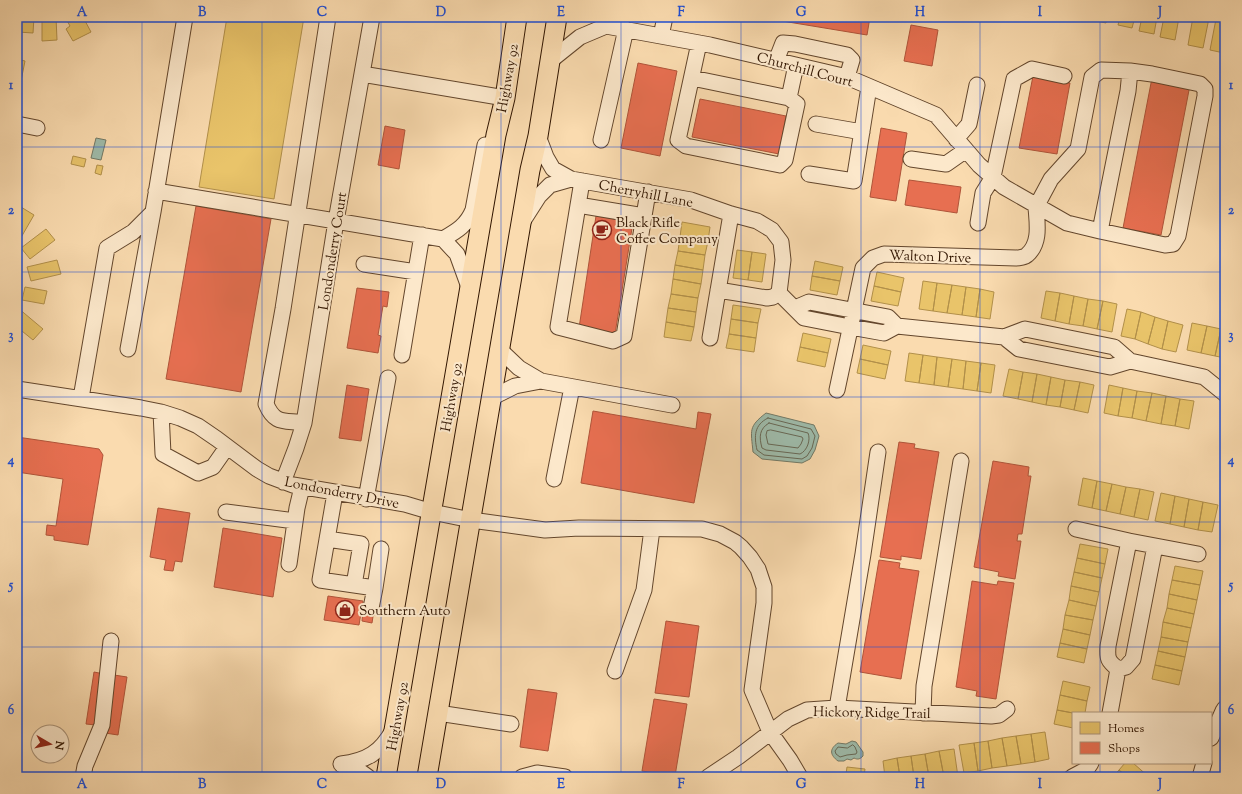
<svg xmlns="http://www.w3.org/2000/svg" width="1242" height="794" viewBox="0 0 1242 794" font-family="'Sorts Mill Goudy',serif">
	<rect width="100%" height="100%" fill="#fadbaf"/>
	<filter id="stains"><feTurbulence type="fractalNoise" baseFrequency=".005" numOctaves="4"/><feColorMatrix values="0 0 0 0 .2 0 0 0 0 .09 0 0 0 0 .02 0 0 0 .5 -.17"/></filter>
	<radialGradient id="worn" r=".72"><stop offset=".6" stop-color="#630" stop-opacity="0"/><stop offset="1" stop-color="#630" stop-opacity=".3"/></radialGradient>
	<path fill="#9ebbaa" stroke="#727966" d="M96,138L106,140L101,160L91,158Z
		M766,413L814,425L819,436L815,450L810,459L802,463L762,459L753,452C751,430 748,427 766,413Z
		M852,741L856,742L863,752V756C860,759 858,760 854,758L851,760L847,759L844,761H838C830,755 829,749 838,743L846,744Z"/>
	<path fill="#e9c46a" stroke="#b2904a" d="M19,17H34L33,33L18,32Z
		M42,17H56L57,40L42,41Z
		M65,17H83L91,32L73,41L66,29L70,26Z
		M99,17H110L107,22Z
		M227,17H304L274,199L199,187Z
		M1093,17H1107L1106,23L1092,20Z
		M1120,17H1135L1132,28L1118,25Z
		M1142,17H1157L1154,34L1139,31Z
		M1164,17H1179L1175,40L1160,37Z
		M1193,17L1209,18L1203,48L1188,45Z
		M1216,19L1225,21L1224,53L1210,50Z
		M17,59L25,61L19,91H17Z
		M73,156L86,159L84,167L71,164Z
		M97,165L103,166L101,175L95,173Z
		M21,207L34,215L19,241L17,240V214Z
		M682,222L710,227L708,241L680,237Z
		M46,229L55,240L30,259L21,248Z
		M680,237L708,241L705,255L678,251Z
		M737,250L752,252L748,280L733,278Z
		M678,251L705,255L703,270L675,265Z
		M752,252L766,254L762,282L748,280Z
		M57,260L61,274L31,281L27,267Z
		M815,261L843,267L840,281L812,276Z
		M675,265L703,270L701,284L673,279Z
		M877,272L904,278L901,292L874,286Z
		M812,276L840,281L837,295L810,290Z
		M673,279L701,284L698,298L671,294Z
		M923,281L937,283L933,311L919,309Z
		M937,283L952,285L947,313L933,311Z
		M952,285L966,287L962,315L947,313Z
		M874,286L901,292L898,306L871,301Z
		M25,287L47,291L44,304L22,300Z
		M966,287L980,289L976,317L962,315Z
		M980,289L994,292L990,319L976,317Z
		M1046,291L1060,293L1055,321L1041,318Z
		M1060,293L1074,296L1069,324L1055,321Z
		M671,294L698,298L696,312L668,308Z
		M1074,296L1088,299L1083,326L1069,324Z
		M1088,299L1103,301L1097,329L1083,326Z
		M1103,301L1117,304L1112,332L1097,329Z
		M733,305L761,309L758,323L731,319Z
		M18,308L43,329L33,340L17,327Z
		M668,308L696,312L694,327L666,322Z
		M1127,309L1141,312L1135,339L1121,336Z
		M1141,312L1155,317L1148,344L1135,339Z
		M1155,317L1168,321L1162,349L1148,344Z
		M731,319L758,323L756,338L729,334Z
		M1168,321L1183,325L1176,352L1162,349Z
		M666,322L694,327L691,341L664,337Z
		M1192,323L1207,326L1201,353L1187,350Z
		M1207,326L1221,329L1215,356L1201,353Z
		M1221,329H1225V358L1215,356Z
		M803,333L831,339L828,353L800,347Z
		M729,334L756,338L754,352L726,348Z
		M863,345L891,351L888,365L860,359Z
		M800,347L828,353L825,367L797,361Z
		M909,353L923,355L919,383L905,381Z
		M923,355L937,357L934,385L919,383Z
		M937,357L952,359L948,387L934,385Z
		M860,359L888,365L885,379L857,373Z
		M952,359L966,361L963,389L948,387Z
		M966,361L981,363L977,391L963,389Z
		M981,363L995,365L991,393L977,391Z
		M1009,369L1023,372L1018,399L1003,396Z
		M1023,372L1037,374L1032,402L1018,399Z
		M1037,374L1051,377L1046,405L1032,402Z
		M1051,377L1065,380L1060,407L1046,405Z
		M1065,380L1080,382L1074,410L1060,407Z
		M1080,382L1094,385L1088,413L1074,410Z
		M1109,385L1123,388L1118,416L1104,413Z
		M1123,388L1137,391L1132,418L1118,416Z
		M1137,391L1152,393L1146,421L1132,418Z
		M1152,393L1166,396L1161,424L1146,421Z
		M1166,396L1180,399L1175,426L1161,424Z
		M1180,399L1194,401L1189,429L1175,426Z
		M1083,478L1097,481L1092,508L1078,505Z
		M1097,481L1112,484L1106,511L1092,508Z
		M1112,484L1126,487L1120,514L1106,511Z
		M1126,487L1140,489L1134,517L1120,514Z
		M1140,489L1154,492L1148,520L1134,517Z
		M1161,493L1175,496L1170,524L1155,521Z
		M1175,496L1189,499L1184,527L1170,524Z
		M1189,499L1203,502L1198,530L1184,527Z
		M1203,502L1218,505L1212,532L1198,530Z
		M1080,544L1108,549L1105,564L1077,558Z
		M1077,558L1105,564L1102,578L1074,572Z
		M1175,566L1203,571L1200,585L1172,580Z
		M1074,572L1102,578L1099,592L1071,586Z
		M1172,580L1200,585L1197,600L1169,594Z
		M1071,586L1099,592L1096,606L1069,600Z
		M1169,594L1197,600L1194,614L1167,608Z
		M1069,600L1096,606L1093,620L1065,615Z
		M1167,608L1194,614L1191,628L1163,622Z
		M1065,615L1093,620L1090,635L1063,629Z
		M1163,622L1191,628L1188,642L1161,637Z
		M1063,629L1090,635L1087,649L1060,643Z
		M1161,637L1188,642L1185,657L1158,651Z
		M1060,643L1087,649L1084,663L1057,657Z
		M1158,651L1185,657L1182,671L1155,665Z
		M1155,665L1182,671L1179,685L1152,679Z
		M1063,681L1090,687L1087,701L1060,695Z
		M1060,695L1087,701L1085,713H1073L1057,710Z
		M1057,710L1073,713V728L1054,724Z
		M1045,732L1049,759L1035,762L1031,734Z
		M1031,734L1035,762L1021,764L1016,736Z
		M1016,736L1021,764L1007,766L1002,738Z
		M1002,738L1007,766L992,768L988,741Z
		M988,741L992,768L978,771L974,743Z
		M974,743L978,771L964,773L959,745Z
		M954,749L958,777H944L939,751Z
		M939,751L944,777H929L925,754Z
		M925,754L929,777H914L911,756Z
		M911,756L914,777H900L897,758Z
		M897,758L900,777H885L883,761Z
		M1125,763H1133L1149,777H1127L1119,770Z
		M847,767L865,769L864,776L868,777H842L843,774H846Z
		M1119,770L1127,777H1113Z"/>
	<path fill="#e76f51" stroke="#b05439" d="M770,17H870L867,35L770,19Z
		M911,25L938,30L932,66L904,61Z
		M638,63L677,71L660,156L621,148Z
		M1033,76L1070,83L1057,154L1019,148Z
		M1152,78L1190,85L1161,235L1123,228Z
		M700,99L786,116L779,154L692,137Z
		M385,126L405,130L399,169L378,165Z
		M881,128L907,133L896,201L870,197Z
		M909,180L961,187L957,213L905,205Z
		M196,206L271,219L241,392L166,379Z
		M596,216L633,222L615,334L579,328Z
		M357,288L389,292L387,307L383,306L378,335L381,336L378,353L347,348Z
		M347,385L369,389L361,441L339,438Z
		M593,411L696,429L698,412L711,414L694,503L581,483Z
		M17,437L99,449L103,455L88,545L54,540V536L46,535L47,525L56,526L63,479L17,472Z
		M899,442L915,444L914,448L939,452L921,559L901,556V560L880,557Z
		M993,461L1029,467L1028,476H1031L1022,534H1018L1017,541H1021L1015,579L998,576L999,572L974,567Z
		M158,508L190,513L182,562L175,561L173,571L164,570L166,560L150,557Z
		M223,528L282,538L273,597L214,587Z
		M879,560L900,563L899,568L919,571L901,679L860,672Z
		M972,581L997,585L998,581L1014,583L996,699L976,696L977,691L956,687Z
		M328,596L363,601L359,625L324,620Z
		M363,609L374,610L372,623L362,621Z
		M666,621L699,626L689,697L655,693Z
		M94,672L104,674L96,725L86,724Z
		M114,675L127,677L118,735L105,733Z
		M528,689L557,693L548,751L520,747Z
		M654,699L687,704L675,776L642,771Z"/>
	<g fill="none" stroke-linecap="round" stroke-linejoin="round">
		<path stroke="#686855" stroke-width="1" d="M768,418L811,429L815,436L812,448L807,456L802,459L764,455L757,450C754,436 754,425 768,418Z
			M769,423L808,433C811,440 807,451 800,454L766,450L762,448C759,437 759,429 769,423Z
			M771,430L802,437L803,439L801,444L798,448L768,444L766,435L767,431Z
			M853,745L855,747L857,752L856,754L847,755L840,757L836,754L835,751L838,747L847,748Z"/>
		<defs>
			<path id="minor" d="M606,26L710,45L847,77L936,115L979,165L1004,187L1067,223L1100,231L1128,91L1130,71L1101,70L1092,77L1078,149L1051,179L1036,207
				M661,36L665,17
				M699,43L678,140L686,146L780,165L785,160L797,104L789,98L796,65
				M550,61L580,37L606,26
				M776,61L783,43L795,44L847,55L852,60L847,77
				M362,74L505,98
				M692,78L789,98
				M17,124L37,128
				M816,124L862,132
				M538,136L546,157L553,169L571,179L691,200L731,214L757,221L772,230L781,242L783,260L779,293L804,318L850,327L884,333L897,326L1004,337L1025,329L1114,347L1130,361
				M956,139L969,124L977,85
				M601,140L626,29
				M911,159L946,164L966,150
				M809,174L854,181L869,87
				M582,181L558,327L613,341L624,336L648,192
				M156,191L443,239L457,254L469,287
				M578,205L644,216
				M523,221L539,196L550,185L571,179
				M978,223L983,193L993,177L1014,79L1032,69L1064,76
				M1100,231L1165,245L1173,244L1178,236L1205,96V89L1200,84L1152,74L1130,71
				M443,239C457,231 467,225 473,210L485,145
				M364,264L416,272
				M718,290L767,298L773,297L779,293
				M795,308L809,302L888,317L897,326
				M1004,337L1019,349L1110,367L1130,361L1204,377L1225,394
				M710,338L731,214
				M128,349L153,212
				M402,355L422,235
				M541,381L672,405
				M17,389L141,408L161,412L180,418L198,426L217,439L257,469L269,476L293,485L405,504L432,512L471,520L545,530L579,528L702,529L720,534L735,542L741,547L750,557L758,569L764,587V603L752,690L770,732L790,760L800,777
				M837,390L863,268L873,258L884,254L1016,258C1019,258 1025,257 1027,255C1041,243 1037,223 1036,207
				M81,398L107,248L133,232L153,212L185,17
				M491,398L515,386L541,381L519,368L500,350
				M161,412L163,454L198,473L213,467L227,447
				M304,423C284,420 275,425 266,404L283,309L328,17
				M554,479L572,387
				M283,482L296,448L304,423L336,221L372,17
				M335,493L320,580L375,588L371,608
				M366,499L388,378
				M226,512L295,521
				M1076,529L1129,541L1108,646C1107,659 1108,661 1118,669L1110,713
				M327,539L361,544L354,585
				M1129,541L1198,554
				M289,564L297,508L302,487
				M375,588L381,549
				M1118,669L1126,667L1133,659L1155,546
				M615,671L644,590L652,529
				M837,708L863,554L878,452
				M438,713L511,724
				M923,713L924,686L961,461
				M1211,738L1223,711L1225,708
				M341,764C367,761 381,752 393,730
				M342,765L361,772L368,777
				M83,777L85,766L102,725L111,641
				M522,777L537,773L565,777
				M708,777L738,757L788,719L807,710L837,708L991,716L999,715L1007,709
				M1072,777L1087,769L1091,763
				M1200,777L1204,763"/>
			<path id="major" d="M386,777L496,135L505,98L517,17
				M427,777L530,170L538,136L557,17"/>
		</defs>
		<use href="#minor" stroke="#63462c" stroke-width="17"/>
		<use href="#major" stroke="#311500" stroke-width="21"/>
		<use href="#minor" stroke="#fce8cb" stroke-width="15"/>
		<use href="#major" stroke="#fadbaf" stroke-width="19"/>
	</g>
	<path fill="none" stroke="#1d4ed8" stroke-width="1" stroke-opacity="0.55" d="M142,17V777M262,17V777M381,17V777M501,17V777M621,17V777M741,17V777M861,17V777M980,17V777M1100,17V713M17,147H1225M17,272H1225M17,397H1225M17,522H1225M17,647H1225M1100,763V777"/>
	<defs>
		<symbol id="cafe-ring" viewBox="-11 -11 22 22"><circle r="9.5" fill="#fce8cb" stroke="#8f2418" stroke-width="1.5"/><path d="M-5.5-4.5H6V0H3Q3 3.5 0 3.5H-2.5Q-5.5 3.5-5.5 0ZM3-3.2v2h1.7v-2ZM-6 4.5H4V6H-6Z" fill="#8f2418"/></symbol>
		<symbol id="shop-ring" viewBox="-11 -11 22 22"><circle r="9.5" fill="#fce8cb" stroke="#8f2418" stroke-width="1.5"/><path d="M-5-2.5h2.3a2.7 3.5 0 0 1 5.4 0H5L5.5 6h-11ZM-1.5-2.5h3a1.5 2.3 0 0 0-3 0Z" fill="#8f2418"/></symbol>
	</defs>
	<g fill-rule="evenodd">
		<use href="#cafe-ring" x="591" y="219" width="22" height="22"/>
		<use href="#shop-ring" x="334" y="599" width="22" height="22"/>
	</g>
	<g text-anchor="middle" stroke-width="4" stroke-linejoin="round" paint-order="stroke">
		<g font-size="14" fill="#311500" stroke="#fce8cb">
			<text transform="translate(805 69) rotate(15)" y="5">Churchill Court</text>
			<text transform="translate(507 78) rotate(-80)" y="5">Highway 92</text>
			<text transform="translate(646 193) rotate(11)" y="5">Cherryhill Lane</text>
			<text transform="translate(332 251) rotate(-81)" y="5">Londonderry Court</text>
			<text transform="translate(930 256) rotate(2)" y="5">Walton Drive</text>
			<text transform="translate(451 397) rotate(-80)" y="5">Highway 92</text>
			<text transform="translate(342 492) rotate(11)" y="5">Londonderry Drive</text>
			<text transform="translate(872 712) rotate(1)" y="5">Hickory Ridge Trail</text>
			<text transform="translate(397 716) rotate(-80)" y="5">Highway 92</text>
		</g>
		<g font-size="14" fill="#311500" stroke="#fce8cb" text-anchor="start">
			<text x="616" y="227">Black Rifle<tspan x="616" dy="16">Coffee Company</tspan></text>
			<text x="359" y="615">Southern Auto</text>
		</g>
	</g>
	<rect width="1242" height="794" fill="none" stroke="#fadbaf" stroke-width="44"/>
	<rect x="1072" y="712" width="140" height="52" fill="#fce8cb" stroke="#ab947a"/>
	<rect x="1080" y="722" width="20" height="12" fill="#e9c46a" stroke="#ab947a"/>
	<text x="1108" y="732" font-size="12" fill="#311500">Homes</text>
	<rect x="1080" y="742" width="20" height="12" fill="#e76f51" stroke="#ab947a"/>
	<text x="1108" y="752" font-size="12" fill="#311500">Shops</text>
	<g transform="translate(50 744) rotate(99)"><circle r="19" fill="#fce8cb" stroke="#ab947a"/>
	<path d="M0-3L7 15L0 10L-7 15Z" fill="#8f2418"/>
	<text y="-6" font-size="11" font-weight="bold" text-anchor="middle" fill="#311500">N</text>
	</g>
	<rect x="22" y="22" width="1198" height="750" fill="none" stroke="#1d4ed8" stroke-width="1.5"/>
	<g font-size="13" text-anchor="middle" font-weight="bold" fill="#1d4ed8">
		<text x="82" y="16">A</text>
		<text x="202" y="16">B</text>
		<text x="322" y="16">C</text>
		<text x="441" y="16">D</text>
		<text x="561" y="16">E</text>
		<text x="681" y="16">F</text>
		<text x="801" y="16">G</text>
		<text x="920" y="16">H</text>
		<text x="1040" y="16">I</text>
		<text x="1160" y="16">J</text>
		<text x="11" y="89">1</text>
		<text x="1231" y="89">1</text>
		<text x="11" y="214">2</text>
		<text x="1231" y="214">2</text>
		<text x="11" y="339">3</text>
		<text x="1231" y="339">3</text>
		<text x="11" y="464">4</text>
		<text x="1231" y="464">4</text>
		<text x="11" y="589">5</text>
		<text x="1231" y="589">5</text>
		<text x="11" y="714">6</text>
		<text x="1231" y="714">6</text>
		<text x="82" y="788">A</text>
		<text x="202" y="788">B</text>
		<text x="322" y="788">C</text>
		<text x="441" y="788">D</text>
		<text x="561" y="788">E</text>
		<text x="681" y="788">F</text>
		<text x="801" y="788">G</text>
		<text x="920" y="788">H</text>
		<text x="1040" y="788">I</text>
		<text x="1160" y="788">J</text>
	</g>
	<rect width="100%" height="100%" filter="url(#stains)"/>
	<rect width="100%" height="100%" fill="url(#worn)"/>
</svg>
